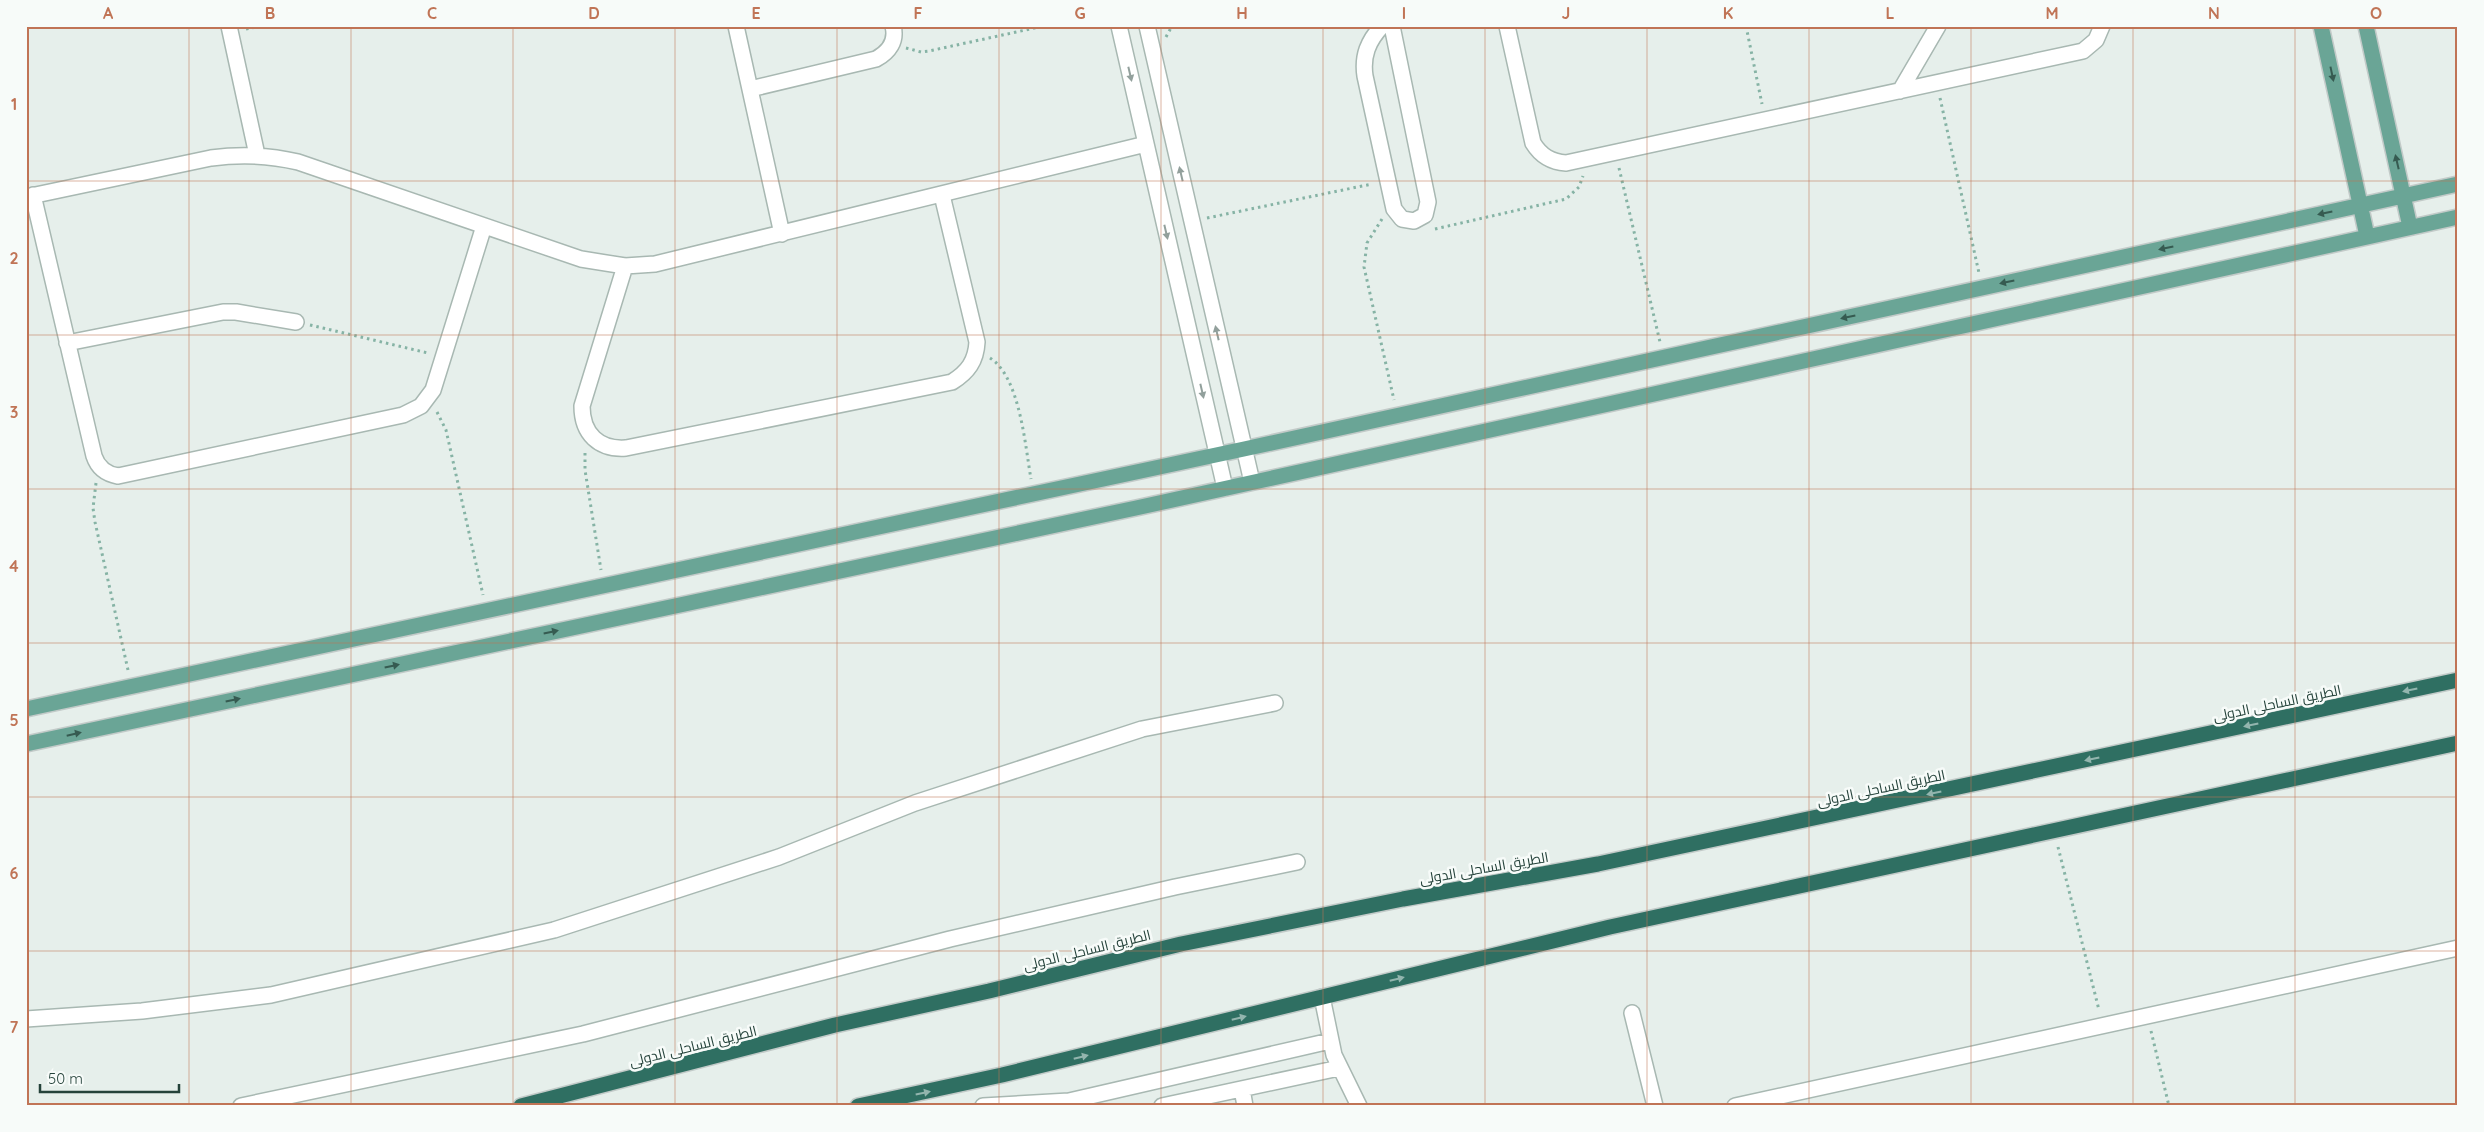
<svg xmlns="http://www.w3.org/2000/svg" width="2484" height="1132" viewBox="0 0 2484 1132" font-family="Quicksand,Cairo,sans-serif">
	<rect width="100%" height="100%" fill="#e6efeb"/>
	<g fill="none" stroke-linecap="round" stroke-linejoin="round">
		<defs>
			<path id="minor" d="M229,26L257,155
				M736,26L782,234
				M1119,26L1225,488
				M1147,26L1252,482
				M1382,26C1368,41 1362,56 1365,76L1394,209L1402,219L1414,221L1425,215L1428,202L1392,26
				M1507,26L1533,143C1541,156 1551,162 1566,163L2083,51L2096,40L2102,26
				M750,89L876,59C889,52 897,41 893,26
				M1900,91L1938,26
				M33,195L94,456C98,468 106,474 118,476L403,415L421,406L433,390L484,226
				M26,197L211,158C241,154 269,155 298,162L581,259L625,266L655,264L1146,144
				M625,266L582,406C582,434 599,450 626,448L952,382C968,372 976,361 977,342L942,195
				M67,343L223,312H236L296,322
				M1322,997L1334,1055L1359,1106
				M1632,1013L1655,1106
				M26,1019L142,1011L271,995L554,930L779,857L915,803L1142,729L1275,703
				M1242,1089L1245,1106
				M241,1106L583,1034L950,939L1175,887L1297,862
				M983,1106L1069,1101L1330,1041
				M1162,1106L1339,1068
				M1735,1106L2458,948"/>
			<path id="major" d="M2321,26L2367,236
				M2366,26L2410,227
				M26,709L1244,449L2458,184
				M26,744L1136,508L2458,217"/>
			<path id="highway" d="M521,1106L835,1025L989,991L1181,944L1403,899L1598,864L2458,680
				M858,1106L1002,1075L1610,927L2458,743"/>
		</defs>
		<use href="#minor" stroke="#a8b8b2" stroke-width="18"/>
		<use href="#major" stroke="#c2cac8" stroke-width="18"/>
		<use href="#highway" stroke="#c2cac8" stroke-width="18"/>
		<path stroke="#86b3a5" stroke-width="3" stroke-dasharray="2.5 4" stroke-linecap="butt" d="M1746,26L1762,104
			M246,29L261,26
			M1166,37L1172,26
			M906,48L921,52L929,51L1044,26
			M1940,98L1979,273
			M1619,168L1660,342
			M1207,218L1372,184
			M1382,219L1367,243L1364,267L1394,400
			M1435,229L1566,199L1579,187L1583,176
			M310,325L428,353
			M990,358C1020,377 1025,445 1031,479
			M437,412L446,430L483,595
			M585,453V470L601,570
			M96,483L93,508L95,522L128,670
			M2058,847L2099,1010
			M2151,1031L2169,1106"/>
		<use href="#minor" stroke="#fff" stroke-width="15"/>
		<use href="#major" stroke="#6aa596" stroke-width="15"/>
		<use href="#highway" stroke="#2f6f62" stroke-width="15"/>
	</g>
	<defs><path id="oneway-solid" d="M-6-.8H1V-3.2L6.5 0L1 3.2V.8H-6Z" transform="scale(1.25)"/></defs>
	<g fill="#92a09c">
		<use href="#oneway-solid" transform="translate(1130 74) rotate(77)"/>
		<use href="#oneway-solid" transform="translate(1181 174) rotate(-103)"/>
		<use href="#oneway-solid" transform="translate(1166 232) rotate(77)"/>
		<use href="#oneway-solid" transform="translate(1217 333) rotate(-103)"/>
		<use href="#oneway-solid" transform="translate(1202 391) rotate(77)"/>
	</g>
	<g fill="#365b51">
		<use href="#oneway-solid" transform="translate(2332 74) rotate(78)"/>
		<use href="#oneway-solid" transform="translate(2397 162) rotate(-103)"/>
		<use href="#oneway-solid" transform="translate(2325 213) rotate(168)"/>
		<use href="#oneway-solid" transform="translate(2166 248) rotate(168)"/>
		<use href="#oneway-solid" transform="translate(2007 282) rotate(168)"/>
		<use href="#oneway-solid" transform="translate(1848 317) rotate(168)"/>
		<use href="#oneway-solid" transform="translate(551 632) rotate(-12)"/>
		<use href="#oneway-solid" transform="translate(392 666) rotate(-12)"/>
		<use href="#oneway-solid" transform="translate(233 700) rotate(-12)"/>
		<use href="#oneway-solid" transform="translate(74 734) rotate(-13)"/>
	</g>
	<g fill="#93b5ae">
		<use href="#oneway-solid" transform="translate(2410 690) rotate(168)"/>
		<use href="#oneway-solid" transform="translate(2251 725) rotate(168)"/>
		<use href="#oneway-solid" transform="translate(2092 759) rotate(168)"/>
		<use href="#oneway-solid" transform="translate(1934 793) rotate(168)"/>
		<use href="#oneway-solid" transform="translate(1397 979) rotate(-14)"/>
		<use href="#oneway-solid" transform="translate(1239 1018) rotate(-14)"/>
		<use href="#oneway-solid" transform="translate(1081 1057) rotate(-14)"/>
		<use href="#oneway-solid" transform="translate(923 1093) rotate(-12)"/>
	</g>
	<path fill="none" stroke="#c07456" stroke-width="1" stroke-opacity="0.55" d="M189,26V1106M351,26V1106M513,26V1106M675,26V1106M837,26V1106M999,26V1106M1161,26V1106M1323,26V1106M1485,26V1106M1647,26V1106M1809,26V1106M1971,26V1106M2133,26V1106M2295,26V1106M26,181H2458M26,335H2458M26,489H2458M26,643H2458M26,797H2458M26,951H2458"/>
	<g text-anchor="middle" stroke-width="5" stroke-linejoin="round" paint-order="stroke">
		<g font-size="14" fill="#24423a" stroke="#f7fbf9">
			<text transform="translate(2277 703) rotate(-12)" y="5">الطريق الساحلى الدولى</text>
			<text transform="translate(1881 788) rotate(-12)" y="5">الطريق الساحلى الدولى</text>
			<text transform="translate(1484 868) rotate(-10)" y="5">الطريق الساحلى الدولى</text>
			<text transform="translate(1087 950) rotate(-14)" y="5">الطريق الساحلى الدولى</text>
			<text transform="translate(693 1046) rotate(-14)" y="5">الطريق الساحلى الدولى</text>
		</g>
	</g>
	<rect width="2484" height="1132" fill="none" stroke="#f7fbf9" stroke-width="55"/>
	<path d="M40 1084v8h139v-8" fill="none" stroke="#24423a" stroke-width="2.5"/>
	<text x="48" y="1084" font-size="15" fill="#24423a" stroke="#f7fbf9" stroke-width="4" paint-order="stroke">50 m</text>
	<rect x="28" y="28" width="2428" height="1076" fill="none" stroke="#c07456" stroke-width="2"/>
	<g font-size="16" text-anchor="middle" font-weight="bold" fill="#c07456">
		<text x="108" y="19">A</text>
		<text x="270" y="19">B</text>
		<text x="432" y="19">C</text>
		<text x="594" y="19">D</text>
		<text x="756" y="19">E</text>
		<text x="918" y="19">F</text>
		<text x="1080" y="19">G</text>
		<text x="1242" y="19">H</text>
		<text x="1404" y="19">I</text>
		<text x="1566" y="19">J</text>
		<text x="1728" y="19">K</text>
		<text x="1890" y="19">L</text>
		<text x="2052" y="19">M</text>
		<text x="2214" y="19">N</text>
		<text x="2376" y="19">O</text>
		<text x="14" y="110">1</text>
		<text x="14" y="264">2</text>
		<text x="14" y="418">3</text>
		<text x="14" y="572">4</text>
		<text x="14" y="726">5</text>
		<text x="14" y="879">6</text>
		<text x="14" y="1033">7</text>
	</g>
</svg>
